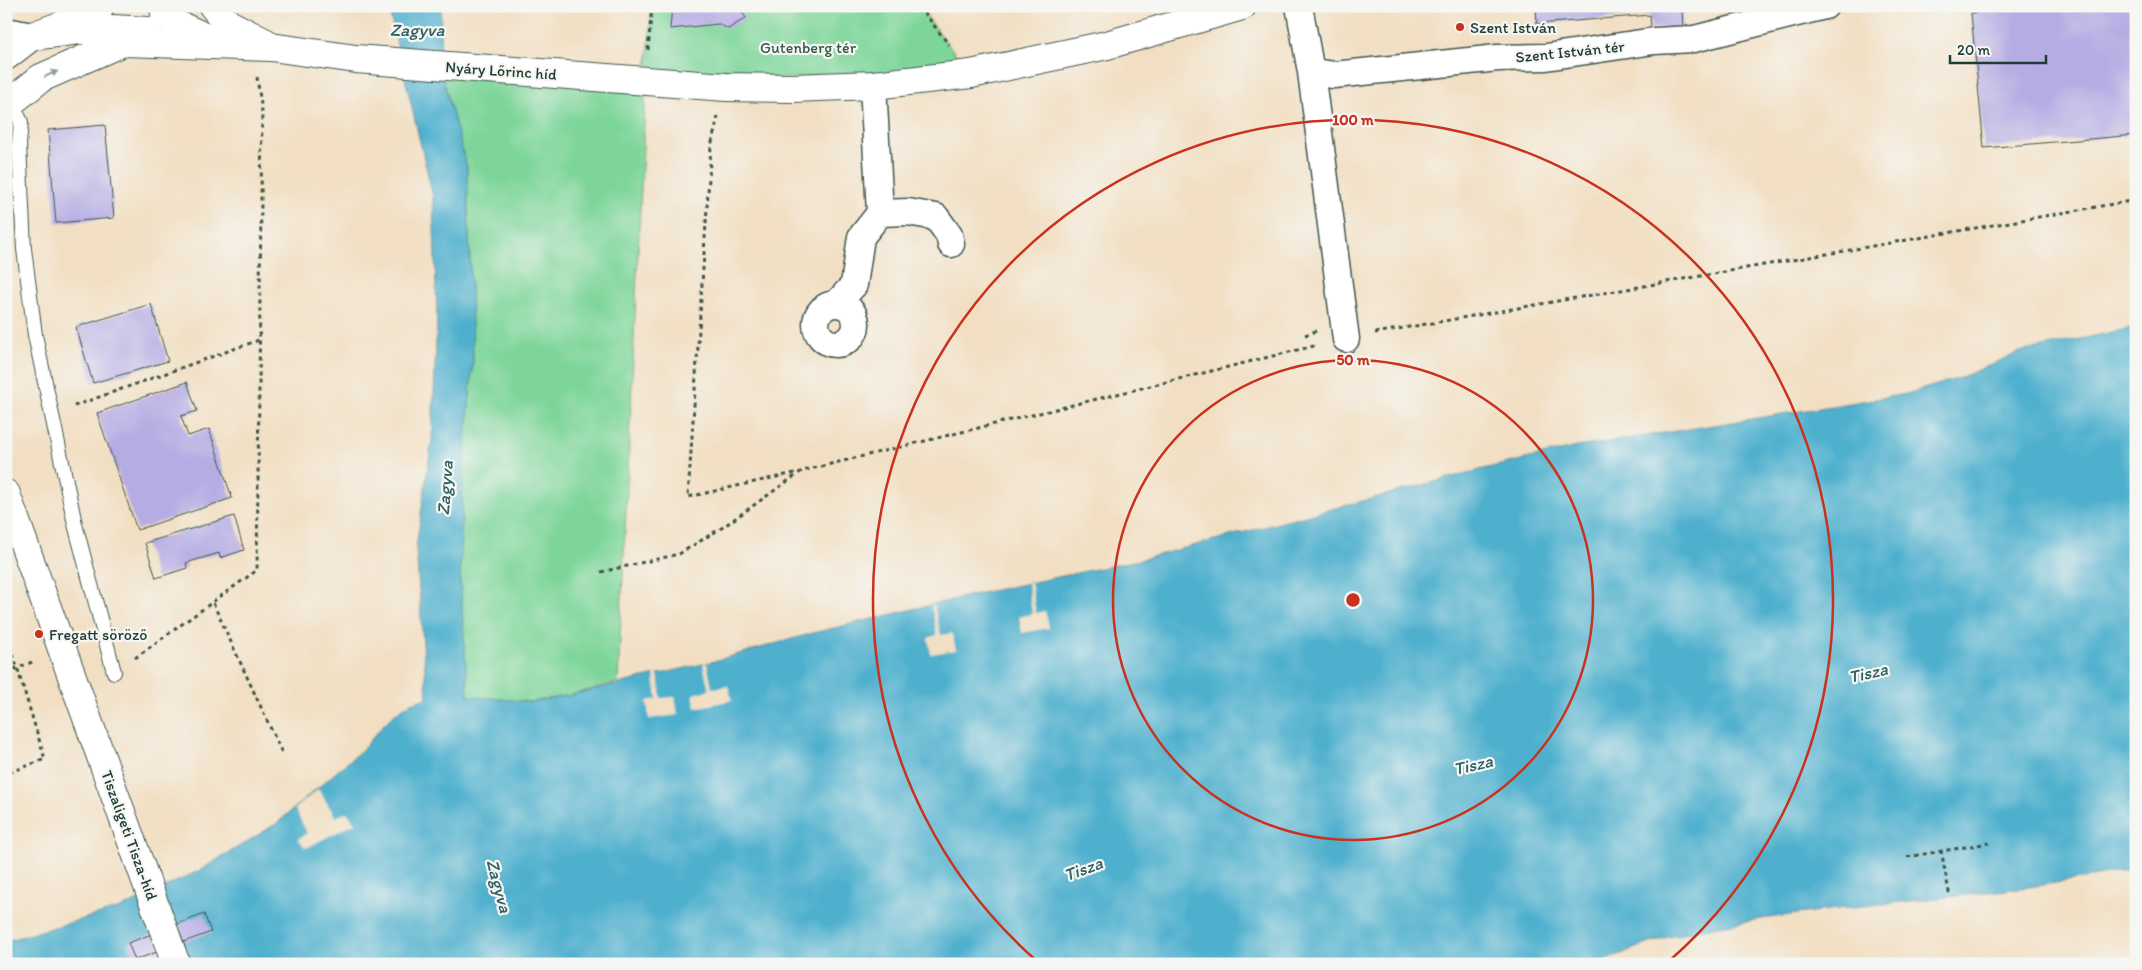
<svg xmlns="http://www.w3.org/2000/svg" width="2142" height="970" viewBox="0 0 2142 970" font-family="Itim,sans-serif">
	<rect width="100%" height="100%" fill="#f6f6f2"/>
	<filter id="ink" filterUnits="userSpaceOnUse"><feTurbulence type="fractalNoise" baseFrequency=".02" numOctaves="2"/><feDisplacementMap in="SourceGraphic" scale="10" xChannelSelector="R" yChannelSelector="G"/><feConvolveMatrix kernelMatrix="1 2 1 2 8 2 1 2 1" color-interpolation-filters="sRGB"/></filter>
	<filter id="wash" filterUnits="userSpaceOnUse"><feTurbulence type="fractalNoise" baseFrequency=".0096" numOctaves="4" result="noise"/><feDisplacementMap in="SourceGraphic" scale="20" xChannelSelector="R" yChannelSelector="G"/><feGaussianBlur stdDeviation="1.12" result="paint"/><feColorMatrix in="noise" values="0 0 0 0 0 0 0 0 0 0 0 0 0 0 0 0 0 1.4 0 .05"/><feComposite in="paint" operator="in"/></filter>
	<g filter="url(#wash)">
		<rect width="100%" height="100%" fill="#f2dfc3"/>
		<path fill="#7dd59a" stroke="#4e8967" d="M652,6H919L971,74L646,81L618,682L571,695L531,702L468,696L460,580L463,477L473,359L467,168L440,67L646,80Z"/>
		<path fill="#4fb0ce" stroke="#377681" d="M388,6H441L440,67L467,168L473,359L463,477L460,580L468,696L531,702L571,695L707,663L813,633L981,593L1139,560L1487,468L1577,447L1906,394L1960,378L2020,352L2136,327V868C1989,901 1836,901 1689,932C1657,938 1626,953 1595,964H6V941L124,907L202,869L276,824L364,748L383,725L397,712L411,703L427,698L416,548L432,439L437,318L433,197Z"/>
		<path fill="#f2dfc3" d="M1028,583H1031L1036,613L1045,611L1049,628L1022,633L1019,617L1032,614Z
			M931,605H934L941,635L952,633L956,650L931,654L928,638L937,635Z
			M707,663L712,688L728,686L732,700L696,708L693,694L709,690L703,664Z
			M654,674H658L661,698L675,697L678,715L649,719L647,701L657,699Z
			M318,789L336,817L347,812L355,823L306,848L298,839L307,833L295,809Z"/>
		<g id="blocks">
			<path fill="#b5ace3" d="M672,6H738L746,18L728,29L719,24L670,29Z
				M1536,6H1690V10L1682,11L1683,27L1651,29L1650,15L1537,24Z
				M2043,6H2136V135L1984,148L1971,13Z
				M105,125L114,218L56,223L48,130Z
				M151,304L168,361L93,383L76,327Z
				M187,382L197,411L181,416L188,436L209,429L232,498L137,530L97,413Z
				M234,516L244,550L220,558L219,553L186,563L187,568L156,578L145,543Z
				M204,914L211,932L135,960L128,943Z"/>
		</g>
	</g>
	<g filter="url(#ink)">
		<use href="#blocks" fill-opacity="0" stroke="#3f5549" stroke-width="1"/>
		<g fill="none" stroke-linecap="round" stroke-linejoin="round">
			<defs>
				<path id="service" d="M11,101L21,122L19,144L24,249L35,335L75,524L114,672"/>
				<path id="minor" d="M1299,6L1311,72L1346,339
					M6,31L32,36
					M1311,72L1334,75L1498,58L1546,57L1654,41L1694,39L1825,6
					M880,213L908,212L936,217L949,235L951,244
					M837,303L854,285L861,237L880,213L873,85
					M816 324a20 20 0 1 1 40 0a20 20 0 1 1-40 0Z"/>
				<path id="tertiary" d="M164,6L165,14L176,24L220,44"/>
				<path id="secondary" d="M213,6L227,23L266,43
					M32,36L96,28L147,31
					M124,42L271,47L356,59L726,87L792,88L873,85L971,74L1107,45L1242,6
					M6,56L32,36L68,23L100,6
					M6,106L41,78L141,34
					M6,494L176,964"/>
			</defs>
			<use href="#service" stroke="#3f5549" stroke-width="16"/>
			<use href="#minor" stroke="#3f5549" stroke-width="29"/>
			<use href="#tertiary" stroke="#3f5549" stroke-width="30"/>
			<use href="#secondary" stroke="#3f5549" stroke-width="30"/>
			<path stroke="#3f5549" stroke-width="3" stroke-dasharray="4 4" stroke-linecap="butt" d="M919,6L949,45
				M648,50L652,6
				M718,116L711,147L688,497L799,472
				M1375,333L2136,200
				M1305,335L1316,331
				M74,406L259,340
				M601,572L679,554L723,527L802,471L1318,345
				M6,593L10,601
				M213,603L282,753
				M6,631L45,759L6,774
				M135,658L257,570L262,112L257,77
				M6,672L35,661
				M1941,850L1950,897
				M1907,857L1989,843"/>
			<use href="#service" stroke="#fff" stroke-width="14"/>
			<use href="#minor" stroke="#fff" stroke-width="26"/>
			<use href="#tertiary" stroke="#fff" stroke-width="28"/>
			<use href="#secondary" stroke="#fff" stroke-width="28"/>
		</g>
		<defs><path id="oneway-solid" d="M-6-.8H1V-3.2L6.5 0L1 3.2V.8H-6Z" transform="scale(1.25)"/></defs>
		<use fill="#8f9e9a" href="#oneway-solid" transform="translate(51 74) rotate(-24)"/>
	</g>
	<g fill="none" stroke="#c8321e" stroke-width="2.5">
		<circle cx="1353" cy="600" r="240"/>
		<path d="M1038 962A480 480 0 1 1 1668 962"/>
	</g>
	<g fill="#c8321e" stroke="#f6f6f2" stroke-width="2">
		<circle cx="1460" cy="27" r="5"/>
		<circle cx="39" cy="634" r="5"/>
	</g>
	<g text-anchor="middle" stroke-width="4.5" stroke-linejoin="round" paint-order="stroke">
		<g font-size="16" fill="#1f3d34" stroke="#f6f6f2" text-anchor="start">
			<text x="1470" y="33">Szent István</text>
			<text x="49" y="640">Fregatt söröző</text>
		</g>
		<g font-size="16" fill="#325b48" stroke="#f6f6f2">
			<text x="808" y="53">Gutenberg tér</text>
		</g>
		<g font-size="16" fill="#1f3d34" stroke="#f6f6f2">
			<text transform="translate(1570 51) rotate(-6)" y="6">Szent István tér</text>
			<text transform="translate(501 70) rotate(4)" y="6">Nyáry Lőrinc híd</text>
			<text transform="translate(130 835) rotate(70)" y="6">Tiszaligeti Tisza-híd</text>
		</g>
		<g font-size="18" font-style="italic" fill="#2d6062" stroke="#f6f6f2">
			<text x="417" y="36">Zagyva</text>
			<text transform="translate(445 488) rotate(-86)" y="6">Zagyva</text>
			<text transform="translate(1868 673) rotate(-13)" y="6">Tisza</text>
			<text transform="translate(1473 765) rotate(-13)" y="6">Tisza</text>
			<text transform="translate(1083 869) rotate(-20)" y="6">Tisza</text>
			<text transform="translate(499 886) rotate(75)" y="6">Zagyva</text>
		</g>
	</g>
	<circle cx="1353" cy="600" r="8" fill="#c8321e" stroke="#f6f6f2" stroke-width="2.5"/>
	<g font-size="15" text-anchor="middle" font-weight="bold" fill="#c8321e" stroke="#f6f6f2" stroke-width="4.5" stroke-linejoin="round" paint-order="stroke">
		<text x="1353" y="125">100 m</text>
		<text x="1353" y="365">50 m</text>
	</g>
	<rect width="2142" height="970" fill="none" stroke="#f6f6f2" stroke-width="25"/>
	<path d="M1950 55v8h96v-8" fill="none" stroke="#1f3d34" stroke-width="2.5"/>
	<text x="1957" y="55" font-size="15" fill="#1f3d34" stroke="#f6f6f2" stroke-width="4" paint-order="stroke">20 m</text>
</svg>
